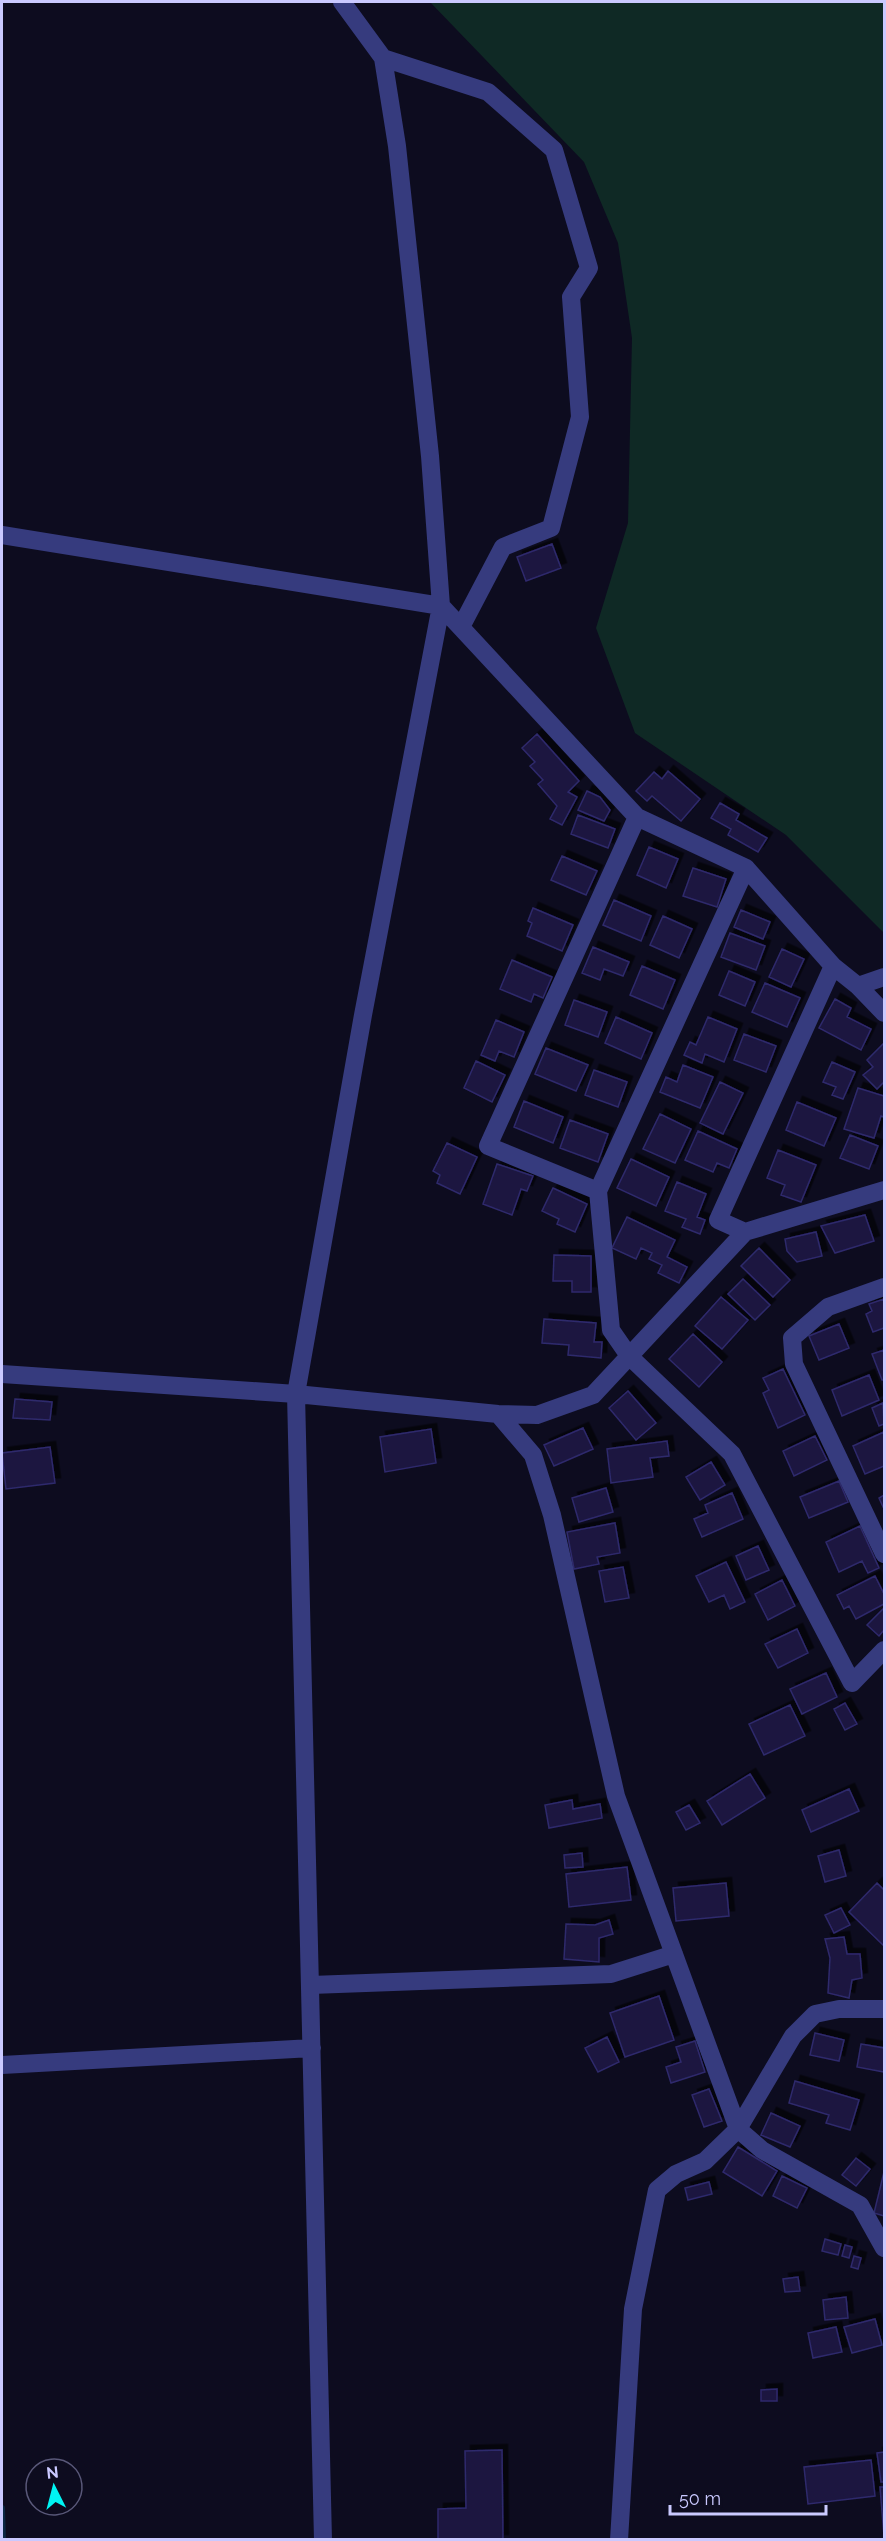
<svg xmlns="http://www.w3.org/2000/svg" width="886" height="2541" viewBox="0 0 886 2541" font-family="Raleway,sans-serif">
	<defs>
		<filter id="shadow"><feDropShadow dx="5.5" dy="-5.5" stdDeviation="0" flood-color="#0009"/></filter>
	</defs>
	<rect width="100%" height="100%" fill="#0d0c1f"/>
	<path fill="#0f2925" d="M430,2H884V933L786,835L635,733L596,628L628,523L632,338L618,243L584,162Z"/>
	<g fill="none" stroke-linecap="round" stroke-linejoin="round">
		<path stroke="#0b2743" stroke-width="6" d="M2,2508L3,2540"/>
	</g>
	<path fill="#1b1840" stroke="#2f296c" stroke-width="1.5" filter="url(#shadow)" d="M552,544L561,568L526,581L517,557Z
		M537,734L579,781L568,792L577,797L562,825L550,819L557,806L538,784L543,780L530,766L535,762L522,748Z
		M668,771L700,799L681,821L652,796L647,801L636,791L654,772L662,779Z
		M587,791L600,797L610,810L604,821L578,810Z
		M720,803L739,814L736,820L767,838L758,852L728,835L731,829L711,818Z
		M578,815L615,829L608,848L571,834Z
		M649,847L678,859L666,888L637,875Z
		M562,856L597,871L586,895L551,880Z
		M693,868L726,879L717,907L683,896Z
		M614,900L651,916L641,941L603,925Z
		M533,908L573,925L562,951L527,936L532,923L528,921Z
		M741,910L770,922L763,939L734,927Z
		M663,916L692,929L679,958L650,945Z
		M730,933L765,946L756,970L721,957Z
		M593,947L629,962L623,976L604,969L600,980L582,973Z
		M782,949L804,959L791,987L769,977Z
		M512,960L552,977L543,998L534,994L531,1002L500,989Z
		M642,966L675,980L663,1009L630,995Z
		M729,971L755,982L745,1006L719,995Z
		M765,983L800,998L787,1027L752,1012Z
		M835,999L851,1008L847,1017L871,1029L861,1050L819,1028Z
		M574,1000L607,1012L598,1037L565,1025Z
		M616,1017L652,1033L641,1059L605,1043Z
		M708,1017L737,1029L724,1062L705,1054L702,1063L684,1055L690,1042L696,1045Z
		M496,1020L524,1032L514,1057L499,1051L495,1061L481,1055Z
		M744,1034L776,1046L766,1072L734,1060Z
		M884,1043V1082L877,1089L863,1075L873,1067L867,1060Z
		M546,1048L588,1065L576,1091L535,1074Z
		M476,1061L505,1075L492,1102L464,1088Z
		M832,1062L855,1072L843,1099L832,1095L836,1087L823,1082Z
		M683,1065L713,1077L700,1108L660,1092L666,1077L677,1082Z
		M594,1070L627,1082L618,1107L585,1095Z
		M720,1082L743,1093L723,1134L700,1123Z
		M858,1088L884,1096V1117L881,1116L874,1138L844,1129Z
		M524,1101L563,1117L553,1143L514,1127Z
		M797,1102L836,1118L824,1146L786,1130Z
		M660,1114L691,1129L675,1163L643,1149Z
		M570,1120L608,1134L598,1162L560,1148Z
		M698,1131L737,1149L729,1168L717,1163L713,1172L685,1160Z
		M850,1135L878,1146L869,1169L840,1158Z
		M447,1143L477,1157L460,1194L437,1183L440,1175L433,1171Z
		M778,1150L816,1165L801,1202L781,1195L785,1185L767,1178Z
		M631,1159L669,1177L656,1206L617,1188Z
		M497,1164L533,1176L527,1191L521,1189L512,1215L483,1204Z
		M677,1182L706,1194L697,1217L705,1220L700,1234L682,1227L686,1219L665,1211Z
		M553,1188L587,1204L575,1232L557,1224L559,1219L542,1211Z
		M865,1215L874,1241L835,1253L821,1226Z
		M627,1217L675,1240L667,1257L687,1267L679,1283L658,1273L662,1265L649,1259L652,1253L641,1248L636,1259L612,1248Z
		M816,1232L822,1256L797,1262L787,1251L785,1239Z
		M759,1248L790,1280L773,1297L741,1266Z
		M554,1255L591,1256V1292H572V1281H553Z
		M743,1279L770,1305L755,1320L728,1294Z
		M721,1297L748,1320L722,1349L695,1326Z
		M884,1299V1328L873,1332L866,1314L872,1311L869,1304Z
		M544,1319L596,1323L594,1342H602L601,1358L568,1355L569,1345L542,1343Z
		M839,1324L849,1348L819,1360L809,1336Z
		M693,1334L722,1362L699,1387L669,1359Z
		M884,1350V1380H882L872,1354Z
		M783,1369L805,1415L778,1428L763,1393L769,1390L763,1378Z
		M869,1375L879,1400L842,1416L832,1390Z
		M628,1391L656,1423L636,1440L609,1408Z
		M15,1399L52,1402L50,1420L13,1418Z
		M883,1403L884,1424L879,1426L872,1408Z
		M583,1428L593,1449L554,1466L544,1445Z
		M431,1429L436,1463L385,1472L380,1437Z
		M884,1432V1466L865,1474L853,1446Z
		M815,1436L827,1460L794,1476L783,1451Z
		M667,1441L669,1456L650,1458L653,1477L611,1483L607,1449Z
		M50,1447L55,1483L6,1489L2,1453Z
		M711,1462L725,1485L700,1500L686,1477Z
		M839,1481L848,1502L809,1518L800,1497Z
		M606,1488L613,1512L579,1522L572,1498Z
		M732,1493L743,1519L702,1537L694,1519L708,1513L705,1505Z
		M884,1495V1509L879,1498Z
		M615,1523L620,1553L597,1557L599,1564L574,1569L567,1532Z
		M860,1526L879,1568L868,1573L862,1561L839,1572L826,1542Z
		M758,1546L769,1570L746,1580L736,1556Z
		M726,1562L745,1602L730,1609L724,1595L709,1602L696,1576Z
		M623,1567L629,1598L605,1602L599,1571Z
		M875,1576L884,1594V1604L856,1619L849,1606L844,1609L837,1595Z
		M782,1580L795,1606L768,1620L755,1594Z
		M884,1608V1630L879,1636L867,1625Z
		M797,1629L808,1653L778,1668L765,1644Z
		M826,1673L837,1697L802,1714L790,1689Z
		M845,1703L857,1724L845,1730L834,1709Z
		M790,1705L805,1736L764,1755L749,1724Z
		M750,1774L765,1798L722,1825L707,1801Z
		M849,1789L859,1811L811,1832L802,1810Z
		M572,1800L573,1809L600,1804L602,1818L549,1828L545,1805Z
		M689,1805L700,1823L686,1830L676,1812Z
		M839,1850L846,1876L825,1882L818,1856Z
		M582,1853L583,1867L565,1868L564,1855Z
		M627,1867L631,1900L569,1907L566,1874Z
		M726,1883L729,1916L676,1921L673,1888Z
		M877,1883L884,1890V1946L849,1912Z
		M841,1908L850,1925L834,1933L825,1915Z
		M609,1920L613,1934L599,1938V1962L564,1959L566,1924L595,1925Z
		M844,1937L847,1954H860L862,1978L852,1980L849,1998L828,1993L830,1958L825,1939Z
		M659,1996L674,2040L625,2057L610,2013Z
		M815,2033L844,2040L839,2061L810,2055Z
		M607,2037L619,2062L598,2072L585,2048Z
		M695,2041L705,2072L671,2083L666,2067L681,2062L676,2047Z
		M861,2044L884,2048V2072L857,2067Z
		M795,2081L859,2100L850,2130L826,2123L829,2115L789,2103Z
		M709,2089L722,2121L704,2127L692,2095Z
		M771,2113L800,2126L790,2147L761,2135Z
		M738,2147L777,2171L762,2196L723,2172Z
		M856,2158L870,2169L856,2186L842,2175Z
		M884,2172V2216L874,2213Z
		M782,2176L807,2188L797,2208L773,2196Z
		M709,2182L712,2194L688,2200L685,2188Z
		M825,2239L841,2244L838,2255L822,2251Z
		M845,2245L852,2247L849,2258L842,2256Z
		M854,2256L861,2258L858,2269L851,2267Z
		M798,2277L800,2291L785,2292L783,2279Z
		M846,2297L848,2318L825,2320L823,2300Z
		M875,2319L882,2345L852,2353L844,2327Z
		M836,2327L842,2352L813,2358L808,2333Z
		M777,2389V2401H761V2390Z
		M502,2450L503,2540H438V2509L466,2508L465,2451Z
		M884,2452V2482H881L877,2453Z
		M871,2460L875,2496L808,2504L804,2467Z
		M880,2487H884V2536Z"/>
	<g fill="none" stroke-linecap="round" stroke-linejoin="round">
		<path stroke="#363b7e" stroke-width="18" d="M383,58L488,92L554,150L589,268L571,297L580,417L551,528L503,547L461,627
			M2,535L441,606L637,817L746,868L833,966L858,986L884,1013
			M637,817L488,1146L598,1191L746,868
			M858,986L884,977
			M598,1191L611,1330L629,1356L732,1454L852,1683L884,1650
			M745,1232L718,1220L833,966
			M884,1287L828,1307L792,1338L794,1364L884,1554
			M2,1374L296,1394L498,1414L537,1415L593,1395L745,1232L884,1190
			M498,1414L533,1455L552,1515L616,1796L738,2129L762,2150L860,2205L884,2248
			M311,1985L611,1974L674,1954
			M2,2065L312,2048
			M323,2540L296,1394L363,1015L441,606L430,456L397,146L383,58L342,2
			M619,2540L633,2309L657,2190L676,2174L705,2161L738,2129L793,2036L815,2014L839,2009H884"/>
	</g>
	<rect width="886" height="2541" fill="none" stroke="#cac9ff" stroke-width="6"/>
	<g transform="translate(54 2487) rotate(354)"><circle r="28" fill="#0d0c1f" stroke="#595879" stroke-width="1.5"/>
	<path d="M0-4.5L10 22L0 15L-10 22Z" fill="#00f4f3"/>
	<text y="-9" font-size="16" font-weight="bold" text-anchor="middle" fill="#cac9ff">N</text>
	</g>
	<path d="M670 2505v9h156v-9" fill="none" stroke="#cac9ff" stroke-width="3"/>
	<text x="679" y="2505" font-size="18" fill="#cac9ff" stroke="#0d0c1f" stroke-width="4.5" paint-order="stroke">50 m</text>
</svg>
